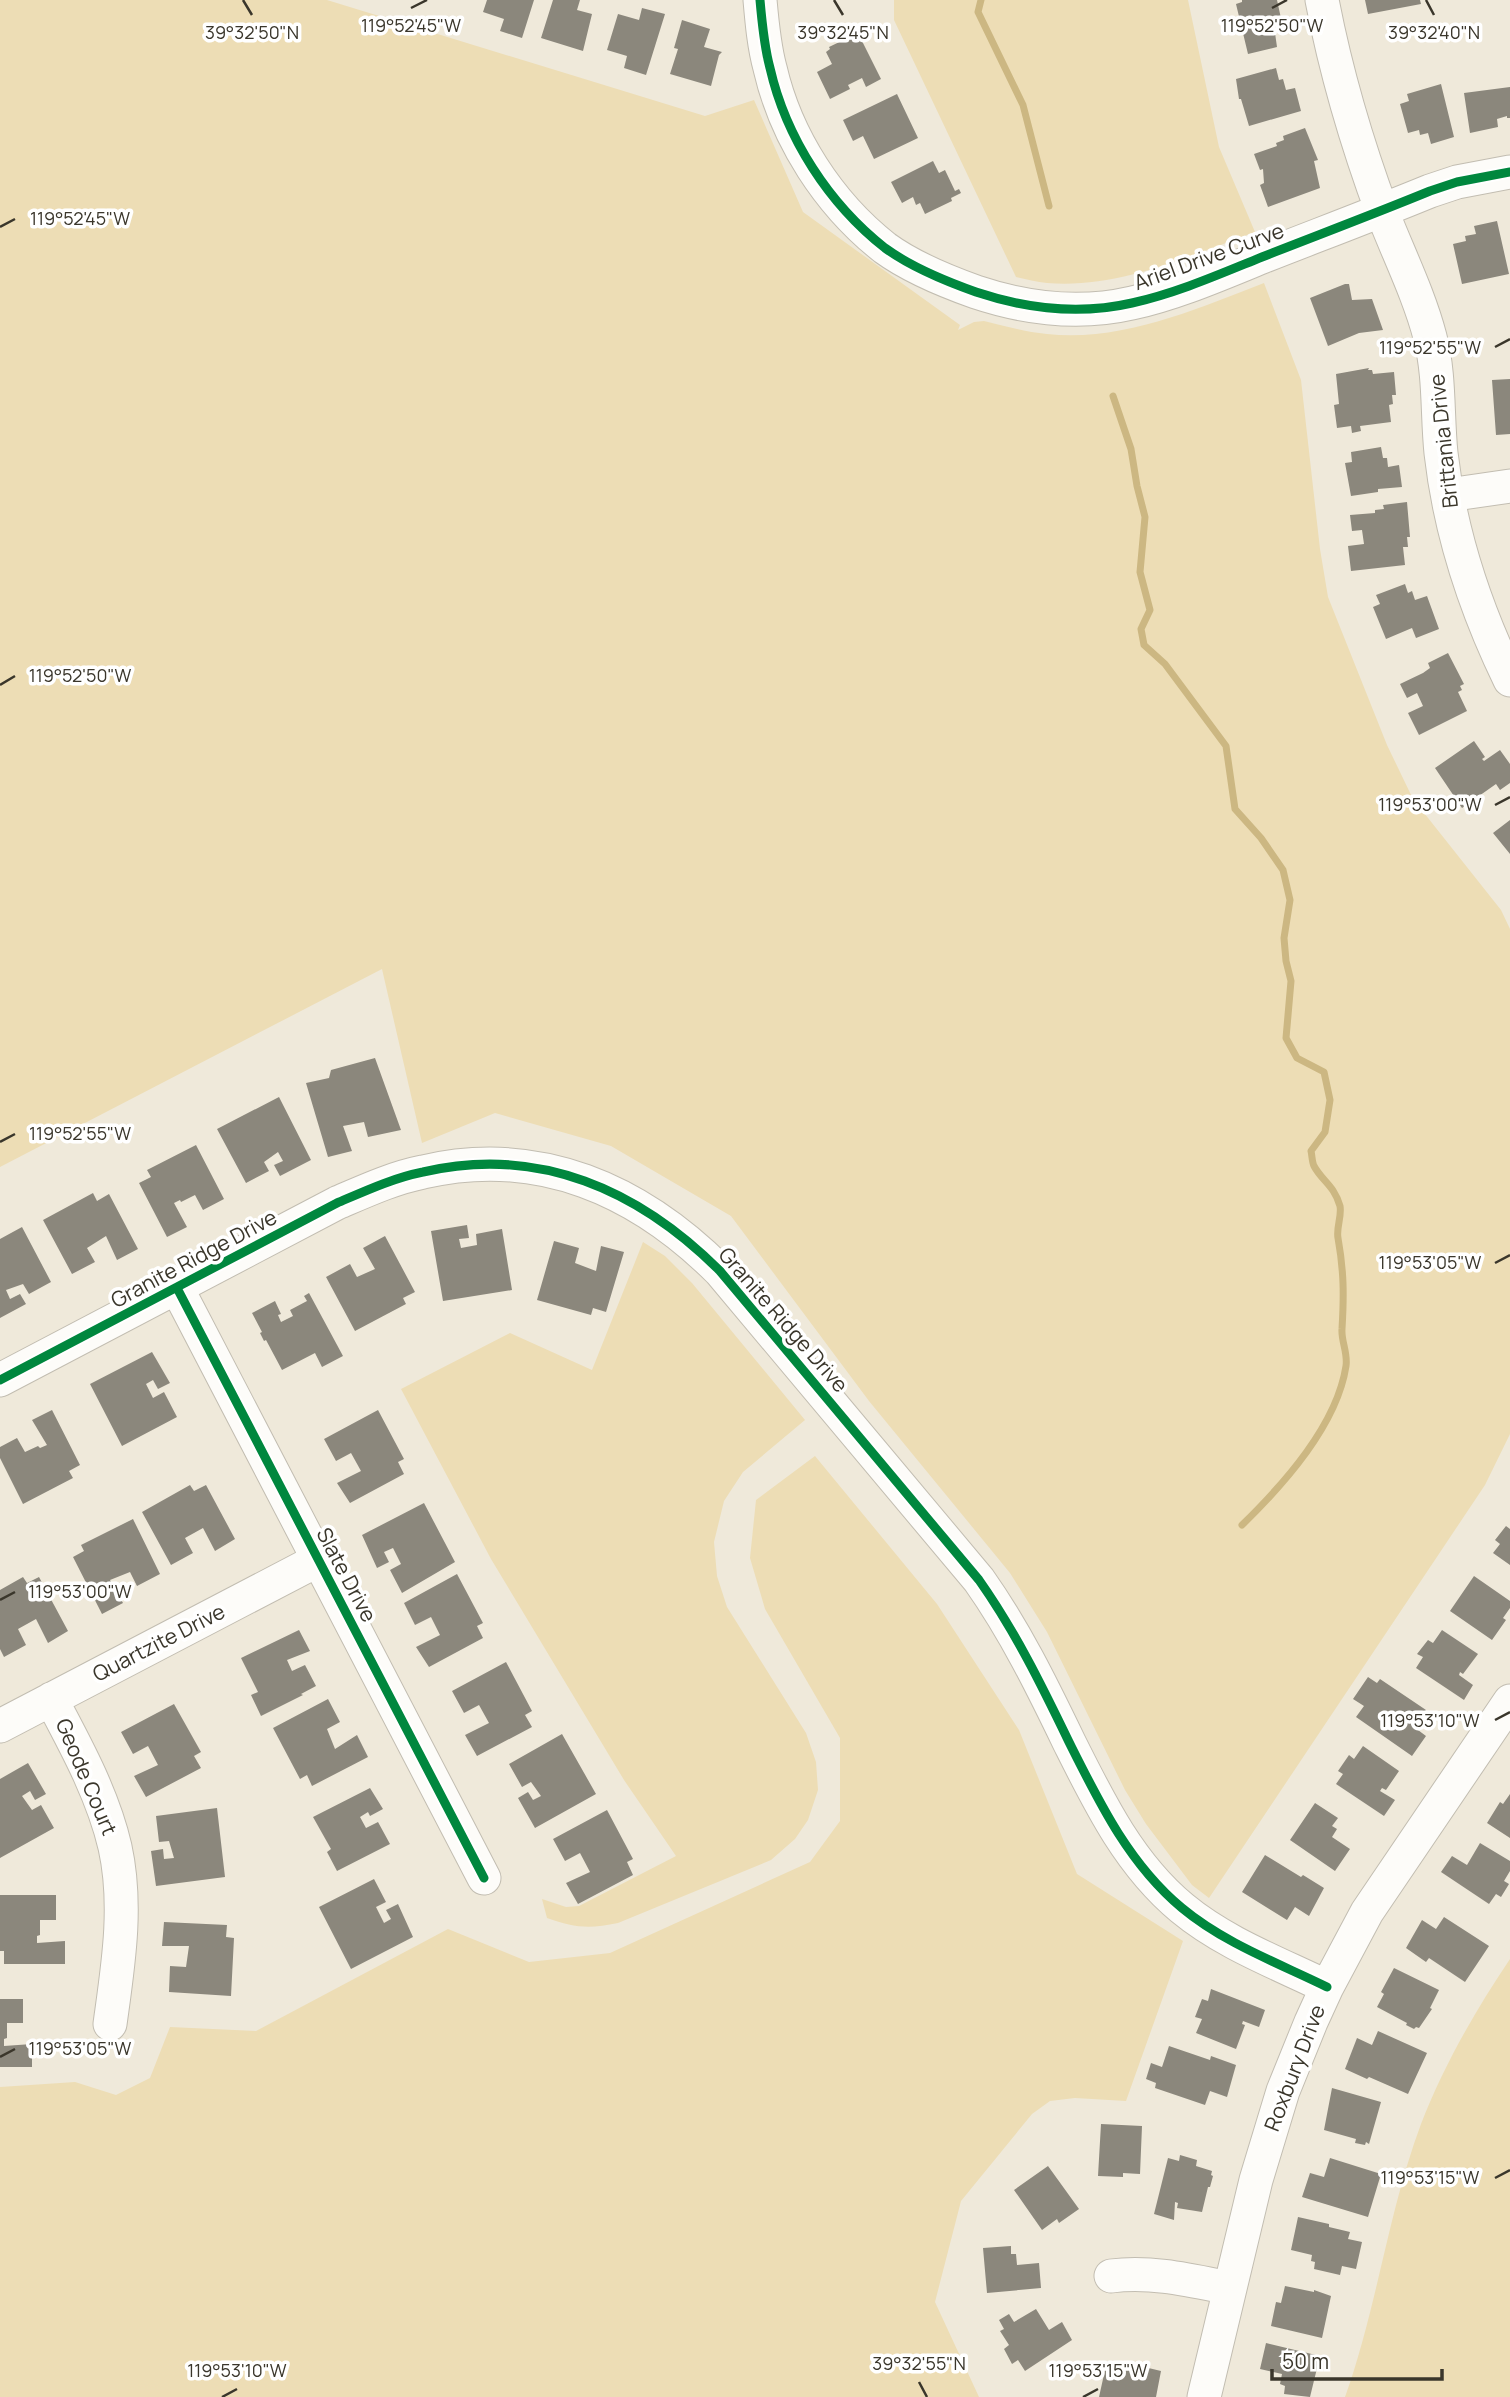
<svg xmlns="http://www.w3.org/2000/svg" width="1510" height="2397" viewBox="0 0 1510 2397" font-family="Manrope,sans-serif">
	<rect width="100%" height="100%" fill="#efe9da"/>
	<path fill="#edddb5" d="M0,0H327L705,116L754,100L803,212L960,325L958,330L974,322L984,321C1005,326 1026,332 1047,334C1123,342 1196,309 1264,283L1301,380L1320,549L1328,597L1387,745L1413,799L1501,910L1510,929V1434L1485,1485L1209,1898L1192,1885L1146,1824L1125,1790L1047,1632L1010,1573L869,1401L731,1216L611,1146L495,1113L422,1143L382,969L0,1167Z
		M894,0H1188L1219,147L1255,232C1189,256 1119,289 1047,283C1037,282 1026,279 1016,277L894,20Z
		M643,1242L665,1256L692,1283L805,1420L743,1472L724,1501L714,1542L717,1576L727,1607L806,1733L816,1762L818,1790L808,1820L795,1839L771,1860L618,1923C590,1929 574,1928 547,1918L542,1899L566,1907L579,1906L676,1856L624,1780L491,1559L401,1389L510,1333L592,1370Z
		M815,1456L937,1604L1019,1730L1077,1874L1183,1941L1126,2101L1075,2098L1050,2101L1032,2114L961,2201L935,2302L979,2397H0V2087L75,2082L116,2095L150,2078L170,2027L256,2031L448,1929L529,1962L610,1953L810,1862L840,1821V1738L765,1609L750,1558L756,1500Z
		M1510,1959V2397H1345C1377,2308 1388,2212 1421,2124C1444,2065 1475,2011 1510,1959Z"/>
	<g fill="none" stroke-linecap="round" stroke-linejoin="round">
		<path stroke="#ccb782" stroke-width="7" d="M981,0L978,12L1023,105L1049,206
			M1113,396L1131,449L1137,486L1145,517L1140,572L1150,610L1141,629L1144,645L1165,664L1226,746L1235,809L1261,838L1283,870L1290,900L1284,938L1286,961L1291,981L1286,1038L1297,1058L1324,1072L1330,1100L1325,1132L1311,1151C1312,1155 1312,1162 1314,1166C1322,1181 1334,1185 1340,1206C1342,1216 1336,1228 1338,1238C1344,1272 1344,1295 1342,1329C1341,1341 1348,1353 1346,1366C1337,1425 1284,1484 1242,1525"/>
	</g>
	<path fill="#8b877c" d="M487,0H534L522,38L500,31L504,19L483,12Z
		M553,0H580L577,10L592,14L583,51L541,38Z
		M1242,0H1277L1282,23L1271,29L1272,33H1275L1277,47L1248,54L1236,4L1242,2Z
		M1365,0H1420L1421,4L1368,14Z
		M642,8L665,14L646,75L624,68L627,56L607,50L618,14L639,20Z
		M682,20L710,29L704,47L722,52L719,55L711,86L670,74L678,49L674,48Z
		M858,33L881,79L866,87L862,78L848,85L850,89L830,99L817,72L832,64L826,52L830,49L829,47Z
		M1276,68L1279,80L1283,79L1286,90L1295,88L1301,111L1249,126L1241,99H1239L1236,79Z
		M1441,84L1454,137L1431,144L1428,133L1420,135L1419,130L1408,133L1400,104L1409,101L1407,94Z
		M1510,87V118H1507V116L1497,119L1498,127L1470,133L1464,93Z
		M897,94L918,138L874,159L863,136L853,141L843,120Z
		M1305,128L1318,160L1314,161L1320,188L1268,207L1260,185L1264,183L1263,169L1260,170L1254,154L1277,146L1276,143L1284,140L1283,136Z
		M933,161L939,173L945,170L955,191L959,189L961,193L951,198L952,201L925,214L920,203L916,205L913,197L902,203L891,182Z
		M1497,221L1509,274L1462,284L1453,244L1466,241L1465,236L1476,234L1474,226Z
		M1345,284H1349L1352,300L1372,299L1383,330L1359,333L1328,346L1310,298Z
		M1369,368L1368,370H1372L1373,374L1394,372L1396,395H1392L1393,404L1389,405L1391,422L1360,426L1361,431L1352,433L1351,426L1337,428L1334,405L1339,404L1336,374Z
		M1510,379V434L1496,435L1492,380Z
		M1381,447L1383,458H1387L1388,467L1399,465L1402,487L1378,489V492L1351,496L1345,463L1352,462L1351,452Z
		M1407,502L1410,537H1407L1408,547H1403L1405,565L1351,571L1348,546L1364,544L1362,530L1352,531L1350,515L1375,513V510L1384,509L1383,505Z
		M1405,584L1408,593L1412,591L1415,600L1427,596L1439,629L1416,638L1412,628L1386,639L1373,607L1380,604L1376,595Z
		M1448,653L1464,684L1460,686L1462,690L1458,692L1467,711L1419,735L1408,713L1423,706L1417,693L1407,698L1400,684L1423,673L1430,668L1428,663Z
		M1474,741L1485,757L1482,759L1484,761L1500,750L1510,764V783L1500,790L1496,784L1462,808L1435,768Z
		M1510,820V854L1493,833Z
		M375,1058L401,1130L368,1137L364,1122L343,1126L352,1151L328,1157L306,1083L329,1078L331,1070Z
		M279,1097L311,1160L280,1176L274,1165L283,1161L278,1152L264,1162L269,1171L246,1183L217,1129Z
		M196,1145L224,1199L203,1210L195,1195L181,1202L180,1200L174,1203L187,1227L167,1237L139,1183L151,1177L147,1170Z
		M93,1193L97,1201L109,1194L138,1249L117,1260L106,1236L87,1248L95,1262L72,1274L43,1220Z
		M467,1225L469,1238L459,1239L461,1248L477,1245L476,1234L502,1229L512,1290L443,1301L431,1231Z
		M22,1227L51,1282L29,1294L23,1284L6,1290L10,1299L20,1294L26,1304L0,1318V1239Z
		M385,1236L415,1292L403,1298L406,1304L355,1331L326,1277L350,1264L357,1277L375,1269L363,1248Z
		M554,1241L579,1248L575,1263L596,1271L601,1246L624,1252L606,1312L593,1308L591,1315L537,1300Z
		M309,1293L343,1356L322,1367L315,1353L282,1370L266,1340L264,1341L260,1333L262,1332L252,1313L275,1301L281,1314L278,1315L281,1322L293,1316L290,1310L307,1301L304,1296Z
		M152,1352L170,1383L158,1389L153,1380L146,1384L153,1398L164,1392L177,1417L122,1446L90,1384Z
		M52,1410L80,1465L69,1471L73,1478L23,1504L0,1458V1447L17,1438L25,1452L38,1446L40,1448L47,1445L32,1420Z
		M378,1410L404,1459L398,1462L404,1474L350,1503L337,1483L361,1471L351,1453L336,1461L324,1439Z
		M190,1485L194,1491L206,1485L235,1539L215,1551L203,1528L185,1538L193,1553L171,1565L142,1512Z
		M424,1503L455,1562L402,1593L390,1570L401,1564L393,1548L384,1552L389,1562L377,1568L362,1535Z
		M133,1519L160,1574L137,1586L130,1572L110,1580L123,1603L102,1614L73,1557L84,1551L81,1545Z
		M1506,1526L1510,1529V1565L1493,1553L1500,1544L1495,1540Z
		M457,1574L483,1623L477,1626L483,1638L429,1667L416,1647L440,1635L431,1617L415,1625L404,1603Z
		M1474,1576L1510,1601V1608L1503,1618L1506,1620L1492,1640L1450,1611Z
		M23,1577L27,1583L39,1577L68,1631L48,1643L36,1619L18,1629L26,1645L4,1657L0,1649V1590Z
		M299,1630L310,1651L287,1660L292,1671L305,1665L316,1686L301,1694L303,1695L261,1716L251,1695L258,1692L241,1658Z
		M1442,1630L1478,1654L1463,1674L1460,1672L1459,1675L1473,1685L1464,1700L1416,1668L1423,1657L1417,1654L1428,1640L1433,1643Z
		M506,1662L532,1711L525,1715L532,1727L477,1756L465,1735L489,1723L479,1705L464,1713L452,1691Z
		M1368,1677L1377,1683L1380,1679L1426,1710L1414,1727L1426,1736L1412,1756L1356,1717L1364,1706L1353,1699Z
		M328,1699L340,1722L327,1729L335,1749L357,1735L368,1757L312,1786L307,1775L300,1779L273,1728Z
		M174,1704L201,1752L194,1756L201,1768L146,1797L134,1776L158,1765L148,1746L133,1754L121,1732Z
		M562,1734L596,1794L535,1828L518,1798L528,1792L533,1800L541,1796L531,1782L522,1787L509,1764Z
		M1363,1746L1399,1771L1386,1790L1382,1788L1380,1791L1395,1800L1384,1816L1336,1784L1343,1774L1338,1771L1349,1755L1354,1759Z
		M28,1763L46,1794L35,1800L30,1791L22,1796L32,1810L41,1805L54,1828L0,1858V1779Z
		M370,1788L383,1809L370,1816L368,1812L360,1817L366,1828L378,1822L390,1844L337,1871L327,1852L331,1849L313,1817Z
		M1510,1794V1838L1487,1823L1500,1802L1503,1804Z
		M1315,1803L1338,1818L1332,1826L1337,1829L1332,1837L1350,1849L1335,1871L1290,1840Z
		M217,1808L225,1877L156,1886L151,1851L163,1849L164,1859L174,1858L169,1841L159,1842L156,1816Z
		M607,1810L633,1859L627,1862L633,1875L578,1904L566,1883L590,1872L580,1853L565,1861L553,1839Z
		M1480,1843L1510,1861V1871L1504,1881L1509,1884L1501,1897L1496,1894L1489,1904L1441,1872L1452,1856L1467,1865Z
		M1265,1855L1301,1877L1303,1875L1324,1888L1309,1916L1295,1907L1287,1920L1242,1892Z
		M374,1879L386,1902L376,1907L384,1923L391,1919L386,1910L398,1904L413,1937L351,1969L319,1907Z
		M0,1895H56V1920H40V1935L37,1936V1943L65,1941V1964H4V1951H0Z
		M1444,1917L1489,1946L1465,1982L1429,1958L1426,1962L1406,1948L1422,1920L1436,1929Z
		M164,1922L227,1925L226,1937L234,1938L231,1996L169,1992L170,1966L186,1967L189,1946H162Z
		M1394,1968L1439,1990L1430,2008L1432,2009L1419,2028L1416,2027L1414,2029L1406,2025L1407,2023L1377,2007L1384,1994L1381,1992Z
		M1211,1989L1265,2010L1259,2027L1243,2021L1242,2024L1245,2025L1236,2049L1196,2033L1202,2019L1195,2017L1202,1999L1208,2001Z
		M0,1999H23V2023H7V2038L4,2039V2046L32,2044V2067H0Z
		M1378,2031L1427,2053L1408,2094L1369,2077L1367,2079L1345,2069L1357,2038L1372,2045Z
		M1169,2046L1210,2060L1211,2056L1236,2065L1227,2097L1210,2091L1205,2105L1155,2088L1156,2083L1146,2079L1151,2063L1162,2067Z
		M1332,2088L1381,2102L1369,2144L1366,2142L1365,2145L1355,2143L1356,2139L1324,2130Z
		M1101,2124L1142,2126L1140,2174L1123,2173V2177L1098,2176Z
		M1180,2155L1197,2160L1196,2166L1212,2171L1211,2175L1213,2176L1210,2187H1208L1202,2212L1177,2208L1178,2203L1175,2202L1174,2220L1154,2214L1168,2158L1179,2161Z
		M1330,2158L1381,2174L1368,2217L1302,2197L1310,2173L1324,2177Z
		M1048,2166L1079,2209L1059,2223L1057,2219L1042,2230L1014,2190Z
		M1298,2217L1329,2224V2227L1350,2232L1348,2239L1362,2242L1356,2269L1342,2266L1340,2275L1314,2269L1315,2262L1311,2261L1312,2255L1291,2250Z
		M1011,2246V2254H1016L1017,2265L1039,2263L1041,2288L987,2293L983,2248Z
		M1285,2286L1314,2292V2290L1331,2296L1322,2338L1271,2326L1276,2302L1281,2303Z
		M1036,2309L1049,2330L1062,2322L1072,2340L1025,2371L1018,2360L1012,2364L1004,2349L1009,2345L1000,2331L1004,2329L999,2320L1009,2314L1014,2322Z
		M1266,2343L1320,2356L1310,2397L1284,2394L1285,2386L1280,2384L1282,2374L1260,2369Z
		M1107,2361L1135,2368L1136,2365L1161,2371L1156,2397H1099Z"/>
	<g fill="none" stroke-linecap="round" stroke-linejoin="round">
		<defs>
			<path id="minor" d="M760,0C762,23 764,46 770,68C786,138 829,204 885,248C911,267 945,281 976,292C1027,309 1080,315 1132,303C1177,293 1220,274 1262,257C1318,235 1374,214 1430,191L1457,182L1510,172
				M1322,0C1336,73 1357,144 1383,214C1399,255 1419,295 1430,337C1440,375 1437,415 1441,453C1450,533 1475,608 1510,680
				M1448,495L1510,486
				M177,1288L484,1878
				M0,1380L337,1203C365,1191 393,1178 423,1172C539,1145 639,1190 720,1271L979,1580C1015,1631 1042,1686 1069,1742C1099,1802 1129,1864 1182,1908C1224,1943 1278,1963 1327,1987
				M51,1699C76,1746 103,1795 115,1847C128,1906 118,1966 110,2024
				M0,1726L318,1560
				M1111,2276C1152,2271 1189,2280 1229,2288
				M1204,2397L1256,2180L1283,2091L1311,2022L1327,1987L1367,1912L1510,1701"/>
		</defs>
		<use href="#minor" stroke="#c2bdb1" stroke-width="35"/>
		<use href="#minor" stroke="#fdfcf9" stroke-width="33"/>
		<defs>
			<path id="cycleway" d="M760,0C762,23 764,46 770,68C786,138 829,204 885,248C911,267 945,281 976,292C1027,309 1080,315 1132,303C1177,293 1220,274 1262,257C1318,235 1374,214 1430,191L1457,182L1510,172
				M177,1288L484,1878
				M0,1380L337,1203C365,1191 393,1178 423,1172C539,1145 639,1190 720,1271L979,1580C1015,1631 1042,1686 1069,1742C1099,1802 1129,1864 1182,1908C1224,1943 1278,1963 1327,1987"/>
		</defs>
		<use href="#cycleway" stroke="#fff" stroke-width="13"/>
		<use href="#cycleway" stroke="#00873e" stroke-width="9"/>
	</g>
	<path fill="none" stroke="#3a362b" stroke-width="2.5" d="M243,0L252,15M834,0L843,15M1426,0L1434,15M411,8L427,0M1272,8L1287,0M0,227L15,219M1495,347L1510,339M0,685L15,676M1495,805L1510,797M0,1142L15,1134M1495,1263L1510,1255M0,1600L15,1592M1495,1720L1510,1712M0,2057L15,2049M1495,2178L1510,2170M919,2382L927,2397M222,2397L237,2389M1083,2397L1098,2389"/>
	<g text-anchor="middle" stroke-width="7" stroke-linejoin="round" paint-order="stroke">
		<g font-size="21" fill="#3a362b" stroke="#fff">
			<text transform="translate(1209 257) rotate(-20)" y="7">Ariel Drive Curve</text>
			<text transform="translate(1444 441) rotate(-96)" y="7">Brittania Drive</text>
			<text transform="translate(194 1259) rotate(-28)" y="7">Granite Ridge Drive</text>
			<text transform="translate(783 1320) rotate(49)" y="7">Granite Ridge Drive</text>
			<text transform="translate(346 1575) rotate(62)" y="7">Slate Drive</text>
			<text transform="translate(159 1643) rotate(-27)" y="7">Quartzite Drive</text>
			<text transform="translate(86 1777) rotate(67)" y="7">Geode Court</text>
			<text transform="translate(1295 2068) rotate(-69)" y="7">Roxbury Drive</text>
		</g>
	</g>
	<g font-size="18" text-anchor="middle" fill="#3a362b" stroke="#fff" stroke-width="7" stroke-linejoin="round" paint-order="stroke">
		<text x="411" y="32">119°52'45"W</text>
		<text x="1272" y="32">119°52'50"W</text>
		<text x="252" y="39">39°32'50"N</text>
		<text x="843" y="39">39°32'45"N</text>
		<text x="1434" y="39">39°32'40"N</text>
		<text x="80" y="225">119°52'45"W</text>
		<text x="1430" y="354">119°52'55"W</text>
		<text x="80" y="682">119°52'50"W</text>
		<text x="1430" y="811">119°53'00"W</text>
		<text x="80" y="1140">119°52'55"W</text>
		<text x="1430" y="1269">119°53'05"W</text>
		<text x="80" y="1598">119°53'00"W</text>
		<text x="1430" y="1727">119°53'10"W</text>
		<text x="80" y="2055">119°53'05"W</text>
		<text x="1430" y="2184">119°53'15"W</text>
		<text x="919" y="2370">39°32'55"N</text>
		<text x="237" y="2377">119°53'10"W</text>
		<text x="1098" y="2377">119°53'15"W</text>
	</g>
	<path d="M1272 2369v10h170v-10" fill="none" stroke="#3a362b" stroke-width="3.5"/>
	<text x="1282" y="2369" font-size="21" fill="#3a362b" stroke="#ffffff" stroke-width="5" paint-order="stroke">50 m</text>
</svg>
